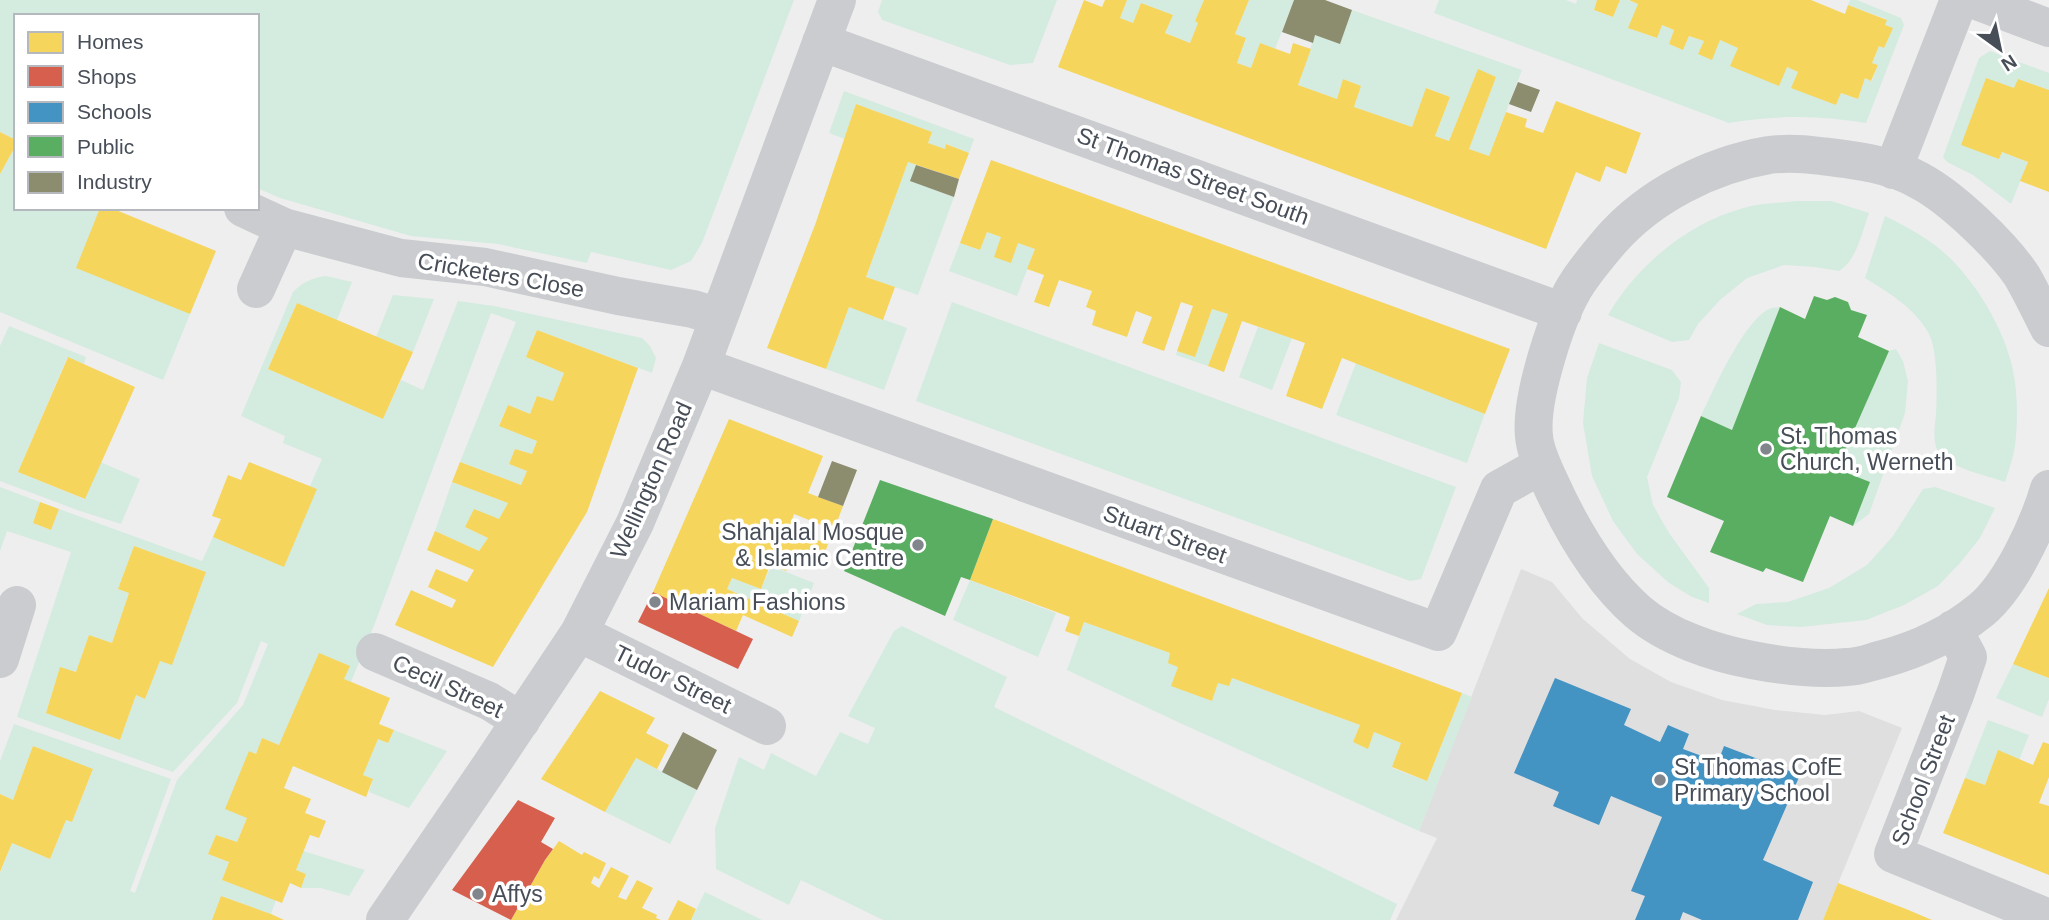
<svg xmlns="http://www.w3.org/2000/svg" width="2049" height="920" viewBox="0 0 2049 920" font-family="Helvetica,sans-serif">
	<rect width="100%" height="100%" fill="#eee"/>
	<path fill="#e0dfdf" d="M1521,569L1552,582L1583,619L1630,659L1671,682L1722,700L1775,710L1825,715L1859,711L1902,728L1823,920H1396L1437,838L1419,831Z"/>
	<path fill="#d4ebe0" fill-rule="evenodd" d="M0,0H794L702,243L691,261L671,270L591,252L587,263L498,244L411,236L280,198L257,188V16H16V140L0,132Z
		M882,0H1057L1033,63L1010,65L882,20L878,12Z
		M1127,0H1204L1195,21L1198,23L1190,43L1165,33L1172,15L1141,3L1133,23L1120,18Z
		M1249,0H1294L1275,49L1260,43L1251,68L1237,63L1246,39L1235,34Z
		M1439,0H1566L1576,4L1577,0H1597L1594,10L1613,17L1620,0H1628L1638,4L1629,28L1656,38L1662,25L1674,30L1669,44L1683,50L1689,36L1704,41L1698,54L1720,40L1738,48L1731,66L1769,81L1787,67L1798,72L1792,87L1836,105L1841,93L1858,99L1865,78L1872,81L1878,65L1872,63L1879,46L1884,48L1892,28L1885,25L1886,19L1848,5L1850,0H1857L1901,18L1904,25L1866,123C1819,115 1776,115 1729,123L1434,13Z
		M1352,10L1522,70L1489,156L1469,149L1496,77L1478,70L1449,141L1435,136L1450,97L1427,88L1412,127L1354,107L1361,86L1343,79L1337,99L1298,85L1315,35L1340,43Z
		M1990,51L2049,73V90L2018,79L1999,159L2002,152L2028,162L2011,204L1973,175L1947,162L1943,157L1979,58Z
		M844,91L974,139L969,153L947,144L945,149L928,143L932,132L856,104L845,139L829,133Z
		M16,145V208H100L190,314L163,380L0,312V174Z
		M908,162L916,165L911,181L954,197L918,295L866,277Z
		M1796,201H1831L1869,213C1862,232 1857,260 1839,271L1815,267L1784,265L1747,278L1720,300L1698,324L1689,340L1672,342L1608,315C1638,264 1689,222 1747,207C1762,203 1780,203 1796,201Z
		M1885,216C1908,227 1933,241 1952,260C1979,288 2003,328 2012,366C2018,391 2018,420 2015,446C2013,458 2009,470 2005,482C1986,475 1950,469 1938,451C1932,441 1935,426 1936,414C1937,394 1938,352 1929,334C1916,309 1888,292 1865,278Z
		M987,232L1001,237L1011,263L1018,243L1035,249L1017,296L949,271L960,243L980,250Z
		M326,276L352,282L337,320L297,303L268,369L383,419L401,380L423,390L458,301L494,306L642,338L650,346L656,358L652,373L537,330L526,357L564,373L553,401L537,396L530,414L508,405L499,425L537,441L532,454L515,449L509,464L527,471L521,485L460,462L516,322L491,313L375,623L351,682L344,679L279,745L262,738L256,754L249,751L247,818L237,842L216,835L208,854L229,862L222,880L276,900L271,914L221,896L212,920H0V873L12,843L50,859L66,820L72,822L93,770L33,746L13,800L0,794V761L14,724L171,779L130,891L135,893L177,780L243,705L268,644L261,641L237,703L173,772L17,717L71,552L7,531L0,551V487L40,502L33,523L51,530L59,509L202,561L213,537L284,566L316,490L310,486L322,459L283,443L285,436L241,416L293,292C303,282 312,278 326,276ZM134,546L206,572L172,664L160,661L145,699L136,695L120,740L46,712L60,668L76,672L89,635L112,643L129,593L118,589Z
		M393,295L434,299L413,352L376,337Z
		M952,302L1456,487L1421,579L1410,581L916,401Z
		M849,307L907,328L884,390L826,369Z
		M1780,307L1732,430L1701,416C1714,389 1743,322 1769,309C1773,307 1777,308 1780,307Z
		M1212,309L1228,314L1208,366L1176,355L1177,351L1195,356Z
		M9,326L86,357L84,364L67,358L18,472L84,499L100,462L140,479L121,524L80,511L0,481V346Z
		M1258,327L1292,338L1272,390L1239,377Z
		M1599,343L1672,370L1681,382L1679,398L1647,477L1653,505L1669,533L1709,588V603L1692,597L1669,583L1637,554L1613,521L1592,476L1583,423L1587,378Z
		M1896,349L1903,361L1908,381L1905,413L1869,514L1853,526L1870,482L1837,469L1889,351Z
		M1356,363L1485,413L1467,463L1336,415Z
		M452,482L508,503L499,519L474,510L465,527L488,538L479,551L435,531Z
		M1935,487L1995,508L1980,538L1960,563L1938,586L1904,605L1866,620L1801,627L1767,625L1737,614L1756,604L1788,602L1829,588L1867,565L1893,536L1923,489Z
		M771,566L814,583L799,621L727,589L732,578L761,589Z
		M970,580L1056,613L1038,657L953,620Z
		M1084,622L1170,653L1178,667L1172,686L1212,701L1218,683L1232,678L1360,725L1353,742L1368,748L1374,732L1401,743L1392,768L1427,781L1462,693L1472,697L1419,831L1180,723L1067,670Z
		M902,626L1007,677L994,707L1397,904L1390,920H883L801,880L789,905L716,869L715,828L739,757L764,770L771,753L816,776L840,732L868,744L875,728L848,716L894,631Z
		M2013,664L2049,678V699L2042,717L1996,698Z
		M1988,720L2029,735L2019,760L1998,751L1985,785L1965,778Z
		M394,730L447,751L409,808L369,792L373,779L363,775L378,739L388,743Z
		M636,758L697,790L670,844L605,812Z
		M303,851L365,870L349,896L321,888H301L306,874L296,870Z
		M705,892L762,920H691Z"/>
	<path fill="#f6d55c" d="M1084,0L1102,7L1105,0H1127L1120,18L1133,23L1141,3L1173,15L1165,33L1190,43L1198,23L1195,21L1204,0H1249L1235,34L1246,38L1237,63L1251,68L1260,43L1290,54L1293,43L1311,49L1298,85L1337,99L1343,79L1361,86L1354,107L1412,127L1426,88L1450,97L1435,136L1449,141L1478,69L1496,77L1469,149L1489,156L1506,112L1527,119L1525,127L1543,133L1556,101L1641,133L1626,174L1606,166L1600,182L1576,172L1546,249L1058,67Z
		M1597,0H1620L1613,17L1594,10Z
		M1629,0H1811L1845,14L1848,5L1887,20L1885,25L1893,28L1884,48L1879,46L1872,63L1878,65L1871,81L1865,78L1858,99L1841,93L1836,105L1791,88L1798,72L1787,67L1779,86L1730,66L1738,48L1720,40L1712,60L1698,54L1704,41L1689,36L1683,50L1669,44L1674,30L1662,25L1657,38L1628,28L1638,4Z
		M1986,78L2014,88L2018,79L2049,90V192L2020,181L2028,162L2002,152L1999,159L1961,145Z
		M856,104L932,132L928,143L945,149L946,144L969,153L959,179L908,162L866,277L895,287L883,320L849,307L826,369L767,348L815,225Z
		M0,132L16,140V145L0,174Z
		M991,160L1510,349L1485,414L1342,358L1322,409L1303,402L1286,396L1305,343L1242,321L1224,372L1208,366L1228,314L1212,309L1195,357L1177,351L1193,306L1181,302L1164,351L1142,343L1152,317L1136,311L1127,337L1092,325L1096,311L1086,307L1092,291L1059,280L1049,307L1034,302L1044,275L1027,269L1035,249L1018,243L1011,263L994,257L1001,237L987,232L980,250L960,243Z
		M100,208H111L216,251L190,314L76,268Z
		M297,303L413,352L383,419L268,369Z
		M537,330L638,368L587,512L493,667L395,625L411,590L452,608L456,600L428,587L436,569L467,582L474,570L427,550L435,531L479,551L488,538L465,527L474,509L499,519L508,503L452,482L460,462L521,485L527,471L509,464L515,449L532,454L537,441L499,426L508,405L530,414L537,396L553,401L564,373L526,357Z
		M68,357L135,387L85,499L18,472Z
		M729,419L823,456L808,493L843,506L834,530L794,514L789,529L828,544L823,558L815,554L811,564L792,556L786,571L750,558L769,568L761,589L732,578L727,589L799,621L792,637L743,615L736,631L653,592Z
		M249,462L317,489L284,567L213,537L221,519L212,516L228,475L241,480Z
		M40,502L59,509L51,530L33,523Z
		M993,519L1462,693L1427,781L1392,767L1401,743L1374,732L1368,749L1353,742L1360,725L1232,678L1229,686L1218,683L1212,701L1171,686L1178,667L1168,663L1170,653L1084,622L1079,636L1065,631L1070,617L970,580Z
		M134,546L206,572L172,665L160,661L145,699L136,695L120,740L46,713L60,667L76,672L89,635L112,643L129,593L118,589Z
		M2049,588V678L2013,664Z
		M319,653L350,666L344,679L390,698L379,724L394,730L388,743L378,739L363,775L373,779L366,797L293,766L284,788L311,799L305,813L326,821L319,838L310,835L296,870L306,874L301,888L290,883L282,903L222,880L229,862L208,854L216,835L237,842L247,818L225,809L249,751L256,754L262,738L279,745Z
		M600,691L655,718L646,733L669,745L657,769L636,758L605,812L541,779Z
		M2043,742L2049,744V777L2039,803L2049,806V875L1943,833L1965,778L1985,785L1998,750L2033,765Z
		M33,746L93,769L72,822L66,820L50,859L12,843L0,872V794L13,800Z
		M559,841L582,855L584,852L606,863L599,879L594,876L591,883L599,888L611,867L629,876L618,897L626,900L637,880L653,888L642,908L657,915L656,918L661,920H511L545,860Z
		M1838,883L1906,909L1932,920H1823Z
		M221,896L271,914L284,920H212Z
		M678,900L696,909L691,920H668Z"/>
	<path fill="#d6604d" d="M653,592L753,639L738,669L638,622Z
		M518,800L555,818L541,842L553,849L545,860L511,920L452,890Z"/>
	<path fill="#4393c3" d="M1555,678L1631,709L1624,725L1660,742L1668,725L1689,734L1683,749L1718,762L1724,746L1800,775L1763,860L1813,882L1798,920H1702L1683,912L1680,920H1635L1645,896L1631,891L1662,817L1611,796L1599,825L1553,806L1559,792L1514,773Z"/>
	<path fill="#5aae61" d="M1814,296L1827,300L1835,297L1848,302L1851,310L1867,315L1858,337L1889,351L1837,469L1870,482L1853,526L1830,516L1803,582L1766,568L1763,572L1710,552L1724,521L1667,497L1701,416L1732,430L1780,307L1805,319Z
		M880,480L993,519L970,580L961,577L945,616L844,571Z"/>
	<path fill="#8c8c6e" d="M1294,0H1325L1352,10L1340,44L1315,35L1313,43L1282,32Z
		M1518,82L1540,90L1531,112L1509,104Z
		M916,165L959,179L954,197L910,181Z
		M832,461L857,470L843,506L818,497Z
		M683,732L717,750L697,790L662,772Z"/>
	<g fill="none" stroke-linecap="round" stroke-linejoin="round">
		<path stroke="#cacccf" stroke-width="38" d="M1974,0L2049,28
			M821,42L1563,312
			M1893,170L1959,0
			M243,208L284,227L401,258L485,267L618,296L693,309L719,317
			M256,289L284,227
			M2049,328C2040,311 2032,293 2022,276C2002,246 1952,198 1920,181C1891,164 1854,160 1821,156C1805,154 1785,153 1769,155C1710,165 1649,196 1610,241C1599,254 1588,267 1578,282C1557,313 1530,399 1534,436C1535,450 1542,465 1548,478C1569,525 1598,577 1638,612C1667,637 1714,653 1752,660C1783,666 1815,670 1847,667C1859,667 1871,662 1883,659C1917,650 1953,633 1981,610C2011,585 2038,526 2049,489
			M701,366L1438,632L1499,489L1542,465
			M1953,629L1968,657L1956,692L1893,854L2049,918
			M579,633L767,726
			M375,652L489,701L521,721
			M0,659L17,605
			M385,920L491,765L579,633L635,523L701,366L837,0"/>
	</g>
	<g fill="#81868c" stroke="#fff" stroke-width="2.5">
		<circle cx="1766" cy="449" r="7"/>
		<circle cx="918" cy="545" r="7"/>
		<circle cx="655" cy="602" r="7"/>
		<circle cx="1660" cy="780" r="7"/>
		<circle cx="478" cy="894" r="7"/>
	</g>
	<g text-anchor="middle" stroke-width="7" stroke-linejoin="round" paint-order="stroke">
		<g font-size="23" fill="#474e58" stroke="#fff">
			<text transform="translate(1193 176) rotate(20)" y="8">St Thomas Street South</text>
			<text transform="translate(501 275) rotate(10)" y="8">Cricketers Close</text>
			<text transform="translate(651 480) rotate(-66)" y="8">Wellington Road</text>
			<text transform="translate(1165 534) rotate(20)" y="8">Stuart Street</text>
			<text transform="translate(673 679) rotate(26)" y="8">Tudor Street</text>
			<text transform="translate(448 686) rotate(25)" y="8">Cecil Street</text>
			<text transform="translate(1923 780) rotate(-69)" y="8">School Street</text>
		</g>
		<g font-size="23" fill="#474e58" stroke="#fff" text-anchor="start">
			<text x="1780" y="444">St. Thomas<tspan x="1780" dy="26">Church, Werneth</tspan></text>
			<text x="904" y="540" text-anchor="end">Shahjalal Mosque<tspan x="904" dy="26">&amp; Islamic Centre</tspan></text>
			<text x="669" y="610">Mariam Fashions</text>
			<text x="1674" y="775">St Thomas CofE<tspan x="1674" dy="26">Primary School</tspan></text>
			<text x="492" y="902">Affys</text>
		</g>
	</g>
	<rect x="14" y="14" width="245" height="196" fill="#ffffff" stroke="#b5b8bc" stroke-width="2"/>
	<rect x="28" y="32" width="35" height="21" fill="#f6d55c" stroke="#b5b8bc" stroke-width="2"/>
	<text x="77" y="49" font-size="21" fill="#474e58">Homes</text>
	<rect x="28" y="66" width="35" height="21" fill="#d6604d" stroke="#b5b8bc" stroke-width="2"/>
	<text x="77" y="84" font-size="21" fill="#474e58">Shops</text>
	<rect x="28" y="102" width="35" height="21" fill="#4393c3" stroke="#b5b8bc" stroke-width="2"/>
	<text x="77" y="119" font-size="21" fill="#474e58">Schools</text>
	<rect x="28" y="136" width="35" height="21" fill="#5aae61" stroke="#b5b8bc" stroke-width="2"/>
	<text x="77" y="154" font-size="21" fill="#474e58">Public</text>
	<rect x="28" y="172" width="35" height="21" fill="#8c8c6e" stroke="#b5b8bc" stroke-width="2"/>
	<text x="77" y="189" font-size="21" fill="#474e58">Industry</text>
	<g transform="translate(2000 49) rotate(147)" stroke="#ffffff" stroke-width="5" paint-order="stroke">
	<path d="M0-5L12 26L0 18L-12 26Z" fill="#474e58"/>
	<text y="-10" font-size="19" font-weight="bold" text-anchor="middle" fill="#474e58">N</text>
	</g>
</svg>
